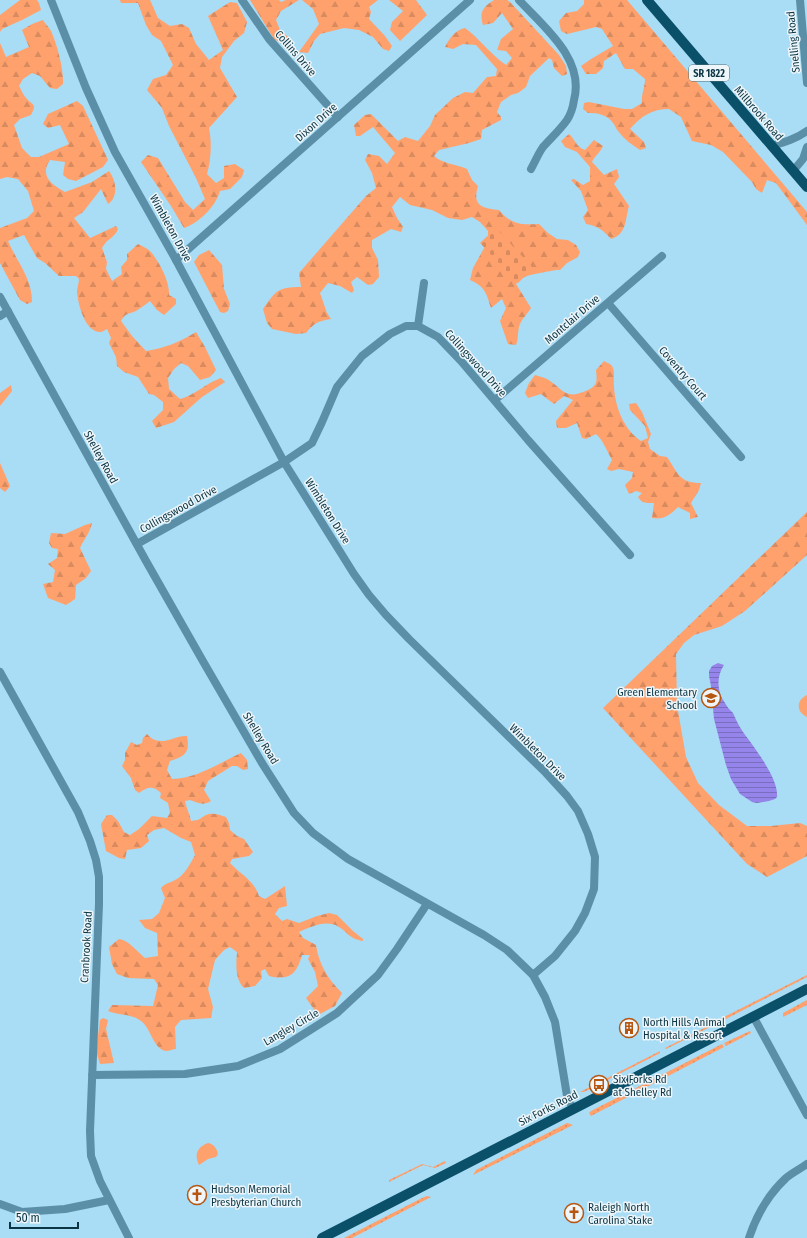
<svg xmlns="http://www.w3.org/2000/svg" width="807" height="1238" viewBox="0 0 807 1238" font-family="'Fira Sans Condensed',sans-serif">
	<defs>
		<pattern id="grass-dots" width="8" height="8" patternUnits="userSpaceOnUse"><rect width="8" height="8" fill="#ffa16d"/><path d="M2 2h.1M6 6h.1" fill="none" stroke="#d98b60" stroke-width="1.8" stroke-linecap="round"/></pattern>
		<pattern id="forest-firs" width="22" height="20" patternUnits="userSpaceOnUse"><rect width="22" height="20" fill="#ffa16d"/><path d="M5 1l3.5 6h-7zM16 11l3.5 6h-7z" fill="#d98b60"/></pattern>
		<pattern id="cemetery-stones" width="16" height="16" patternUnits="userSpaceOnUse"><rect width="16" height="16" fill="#ffa16d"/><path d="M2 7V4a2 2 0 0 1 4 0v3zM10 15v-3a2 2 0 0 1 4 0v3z" fill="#d98b60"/></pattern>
		<pattern id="water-rules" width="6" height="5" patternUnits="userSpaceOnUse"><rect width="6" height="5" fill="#9584ea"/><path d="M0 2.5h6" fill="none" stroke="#786dbf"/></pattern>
	</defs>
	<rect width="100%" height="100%" fill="#a9dcf5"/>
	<path fill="url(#grass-dots)" d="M807,975V977L722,1021L720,1019Z
		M807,1000V1005L783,1017V1013Z
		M716,1022V1024L666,1049L665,1048Z
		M750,1031L751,1033L726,1046L724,1043Z
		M722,1044L724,1047L591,1116L589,1113L591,1111Z
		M660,1051V1053L584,1092H580Z
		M567,1123L573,1125L473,1175L476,1170Z
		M445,1161L446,1163L435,1168L423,1165L389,1182V1180L422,1164L433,1167Z
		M427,1196L431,1197L352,1238H344L422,1198Z"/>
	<path fill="url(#forest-firs)" d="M20,0H37L39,3L41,10L22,20L2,29L0,32V15Z
		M120,0H150L158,18L170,26L182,24L189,28L196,44L209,60L223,50L208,16L230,2L237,3L247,22L244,33L234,41L222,57L220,68L237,97L209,128C212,142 211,160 207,174L216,183L224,178V166L235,164L244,170L242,177L230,189L220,191C216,206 199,223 184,228L171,206L141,162L148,155L158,158L185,202L193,210L205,199L196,178L169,126L162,108L147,90L153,79L166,75L173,65L161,41L152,35L146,25L138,3H121Z
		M250,0H279L281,2L286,0H299L281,11L276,20L280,30L288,37V43L284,45L274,39Z
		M302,0H378L369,7L371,12L369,19L385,36L392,46L389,51L383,49L373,37L359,30L344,28L320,34L314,41L308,53L299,52L319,24L313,9Z
		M389,0H416L427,15L400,41L390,30L392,22L403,11Z
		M494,0H507L510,2L559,55L566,66L567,74L562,76L554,68L552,60L549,58L530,76L526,87L518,93L511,95L501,102L497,112L501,117V120L482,130L481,139L469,143L439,150L434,156C443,164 456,164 467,169L472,180L478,186C472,206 482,208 499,210C512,225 520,225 539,224L548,233L557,239L568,240L576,245L580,252L578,257L567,263L560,270C552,270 547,272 540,273C529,275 523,276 516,284L531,308C528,313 523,318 521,322C517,328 519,338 516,345L508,344L500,321L506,308L502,299L491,308C486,292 485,287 470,280L473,268L488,241V231L480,222L472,217L462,220L448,218L432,210L410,205L400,197L392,207L397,218L403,227L401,232L391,229L372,240V248L378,260L379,277L373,284L368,285L357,277L351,282L354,290L352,293L340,286L328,283L320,293L327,313L331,319C318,321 314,323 306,333L296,334L272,329L267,323L263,309C276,291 277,287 301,287L299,273L366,196L376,188L372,173L365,160L368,154L379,156L387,164L395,153L373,127L360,136H356L354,125L365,115L371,114L398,141L405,137L418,141L430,126L435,115L453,98L465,92L473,93L487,77L496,76L497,69L476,45L463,44L453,49L445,47C449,39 455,30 465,28C480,39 491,55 506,65L512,58L506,51L497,50L501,39L513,29L502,13L493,23L483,25C479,12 483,7 494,0Z
		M584,0H627L807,212V225L776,183L767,180L762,193L756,189L752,182L723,152L711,145L692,141L681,117L669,109C652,109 641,116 630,129L644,142L646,148L640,150C632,145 624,139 618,131C616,129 615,125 613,123C607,114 597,113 588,113L583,109L584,103L589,102L624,109H632L642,103C641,94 645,88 645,79L633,69H625L616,53L604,61L603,68L596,74H586L581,66L591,59L613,46L602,29L596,27L567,34L561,31L559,21L566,13L577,11L584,4Z
		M43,20C45,24 49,27 51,31C57,44 64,70 63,84L57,89L50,88L40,76L32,73L23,79L19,86C21,89 23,95 26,98C33,106 37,103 31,115L20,119L14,125L22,148L31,157H39L69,144L60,125L48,128L43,124L48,114L77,101L83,106L108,160L103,167L76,181L68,179L63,175L65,162L50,160C39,176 52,185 65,192L92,182L109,171C116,180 119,197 108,204L101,189L83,212L74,218L90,238L116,226L118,229C115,238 107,238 102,248L107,262L106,269L112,281L122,274L121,267L127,260V254L138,244C142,246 147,248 150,251C159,261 170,282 169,295L176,299V304L164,315L157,310L150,301C146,304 141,308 136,311C129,314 125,313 121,321L132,336L146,351C165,348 180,342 196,332L205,347L216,370L210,377L200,380L188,366L181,363L174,369L168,378L169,389L180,399C195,395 206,383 221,378L225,382L202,397L174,422L156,428L152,421L163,410V402L154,395L149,394L138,377L124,372L117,366L116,357L109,343L111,338L107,329C105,330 104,331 101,332C85,333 78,304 77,292C77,288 79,283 79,279L76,276H59L45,263L37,258L24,235L8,241C17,262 32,278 32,302L27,304L20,300L0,263V228L27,218L34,211L28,191L18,179L7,177L0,179V43L6,57L29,47L22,30L32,24Z
		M569,134C575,139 576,147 585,150L594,140L603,146C601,152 595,155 592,162L604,175L617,169L619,177L614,184L629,206C625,220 627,234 611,239C603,230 598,226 586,224L583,217L588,210L581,191L571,180L574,179L583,185L590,181V167L577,152L565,147L561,141Z
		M209,250L222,265L224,289L230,304L228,311L224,313L220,312L194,262L199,255Z
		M604,361C607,363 612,364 613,368C615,373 613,382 614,387C615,407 624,430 641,441L648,438L645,426L630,410L629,404L636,403L642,412L651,434L648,442L650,449L660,456L667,457C678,473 679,483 701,483L699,490L691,503L698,517L690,519V513L678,507C670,515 664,520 652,518L654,503C647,503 642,504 638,497L642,493L636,491L629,494L625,485L632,478L633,472L619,469L611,471L607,469L612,460C607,451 603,440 596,434L586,439L582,438L577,423L566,428H557L556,421L573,400L564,396L554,404L541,394L528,398L525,393L529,383L535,375C538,376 543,377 547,379C564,389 564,401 588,390C598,385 597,381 596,370Z
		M11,385L12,391L0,406V393Z
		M0,463L10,486L5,492L0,488Z
		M807,512V555L745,611L722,626L694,635L684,643L676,654L677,705L686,757L698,783L719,805L747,826H771L800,823L807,826V856L767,877L747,864L603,708Z
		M92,523C90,533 84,539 80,548L91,571L86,578L76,585L75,599L66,605L48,598L43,584L53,582L55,570L48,564L57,558L58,549L52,548L49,543L51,533L65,534L85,525Z
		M147,734C149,736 152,739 155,740C166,744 177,735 187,736C190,752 186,756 170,761L167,770L172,779C196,779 219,763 241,753L247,760L248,769L243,770L237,766H232L208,781L204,790L211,801C203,806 198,803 190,800L185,801C186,808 190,814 191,821C200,820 199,819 206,815C212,812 220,815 226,817L229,823L230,830L237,836L244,839L253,852L249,856L232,859L230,863C240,874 254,880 259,896L265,899L285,886L287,906L279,908L275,914L282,921L287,919L299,923L317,916L329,913L337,915L353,931L363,939V941C348,938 350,934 339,927C326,919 311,927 299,932L303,938L316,945C319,965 328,979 342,993L335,1006L318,1015L306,998L318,986L315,972L308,959L310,955H302C297,974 289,981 269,976L265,969L261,971L262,978L255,986L244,988C235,979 236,965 237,952L230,947L224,950L215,960L208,989L213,1007L211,1018L181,1020L175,1027L176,1049C173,1049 169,1051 166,1051C153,1049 151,1028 141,1021C130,1013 120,1016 108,1011L112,1005L153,1006L158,985L154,979L128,978L117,974L112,964L109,947L119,939C130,941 136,951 145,958L158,956L157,933L145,928L139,920L152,919L159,913L165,898L161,888C167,882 168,884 175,880C184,876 190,864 195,855L191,842L181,838L164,828L154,830L147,835L149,841L141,848L127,850L125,859L119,858L106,851L101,824L107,815H112L118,821L124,832L130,835L139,829L152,816L167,818L170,813L168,803L160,798L161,793C153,785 147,787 139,793L135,790L131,778L122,766L125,760V753L131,742L137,745L142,743L143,738Z
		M103,1018L108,1020L106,1029L114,1063L100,1064L96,1051L100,1020Z"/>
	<path fill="url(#cemetery-stones)" d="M496,228L533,268L518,283L480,243Z"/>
	<path fill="#ffa16d" d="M807,695V717C796,712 796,700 807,695Z
		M208,1143C214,1144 217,1149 218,1154L216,1157L208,1159L199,1165C194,1155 197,1147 208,1143Z"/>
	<path fill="url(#water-rules)" d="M718,663L724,665C716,677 717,692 725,703C727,707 730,710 733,713C736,720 739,726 743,732C754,747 779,779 777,797L775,799L769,801L757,803L752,802L740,794L731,779L726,765L714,719L711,686L709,676V671L712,666Z"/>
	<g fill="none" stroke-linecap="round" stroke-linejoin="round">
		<path stroke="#5b8fa7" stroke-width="8" d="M242,0L269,39L338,117
			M519,0C544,27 585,59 574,100C573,107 571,114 567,120C560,130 551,138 543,147C538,154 535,162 531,169
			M800,0L807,83
			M771,146C785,142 796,139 807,131
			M793,171L803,159L807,147
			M176,260L284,462L354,574L369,595L386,615L409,639L546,773L567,796L578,811L588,834L595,857L594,889L585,913L575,931L555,956L533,975
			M608,303L741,457
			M0,316L8,311
			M418,326L424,283
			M495,400L662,256
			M137,544L284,462L312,443L322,422L337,387L362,356L390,334L406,326H418L438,337L461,361L528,440L630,555
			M0,672L78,812L90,841L96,860L99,877V904L90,1131L91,1156L100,1181L129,1238
			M753,1016L807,1115
			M92,1075L185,1074L238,1066L280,1049L337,1013L378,975L397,949L427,904
			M0,1204L22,1212L65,1209L109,1200
			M749,1238C756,1216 769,1194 786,1178C792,1173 800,1169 807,1164"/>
		<path stroke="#5b8fa7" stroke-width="8" d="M51,0L86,88L115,152L176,260L470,0
			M0,297L146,561L204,663L262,763L294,813L313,833L348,859L484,935L507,950L533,975L545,997L555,1022L567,1096L573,1109"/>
		<path stroke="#0a5069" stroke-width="10" d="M647,0L807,187
			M322,1238L807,989"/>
	</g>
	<defs>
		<symbol id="school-ring" viewBox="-11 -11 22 22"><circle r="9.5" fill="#eef6fa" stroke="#b65611" stroke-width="1.5"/><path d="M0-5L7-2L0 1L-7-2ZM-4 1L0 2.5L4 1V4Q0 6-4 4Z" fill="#b65611"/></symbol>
		<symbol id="building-ring" viewBox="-11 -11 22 22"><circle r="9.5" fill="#eef6fa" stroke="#b65611" stroke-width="1.5"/><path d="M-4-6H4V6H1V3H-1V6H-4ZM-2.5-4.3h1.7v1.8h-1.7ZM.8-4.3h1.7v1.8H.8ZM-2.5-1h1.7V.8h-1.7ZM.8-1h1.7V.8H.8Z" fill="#b65611"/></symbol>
		<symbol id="bus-ring" viewBox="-11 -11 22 22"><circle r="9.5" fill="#eef6fa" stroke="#b65611" stroke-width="1.5"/><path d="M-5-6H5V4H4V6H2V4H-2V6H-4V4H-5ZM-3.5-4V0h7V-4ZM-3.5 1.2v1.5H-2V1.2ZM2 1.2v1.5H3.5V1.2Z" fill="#b65611"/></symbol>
		<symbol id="church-ring" viewBox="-11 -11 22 22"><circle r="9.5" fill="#eef6fa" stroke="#b65611" stroke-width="1.5"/><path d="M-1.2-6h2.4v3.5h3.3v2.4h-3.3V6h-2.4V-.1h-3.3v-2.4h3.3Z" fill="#b65611"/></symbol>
	</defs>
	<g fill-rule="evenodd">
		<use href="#school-ring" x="700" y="687" width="22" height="22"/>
		<use href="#building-ring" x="618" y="1017" width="22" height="22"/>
		<use href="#bus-ring" x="588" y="1074" width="22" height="22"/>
		<use href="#church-ring" x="186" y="1184" width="22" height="22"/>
		<use href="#church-ring" x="563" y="1202" width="22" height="22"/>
	</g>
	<g text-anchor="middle" stroke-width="3" stroke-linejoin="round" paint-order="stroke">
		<rect fill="#eef6fa" stroke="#4e6e7b" stroke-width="1" x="689" y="65" width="40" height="16" rx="3"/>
		<g font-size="10" font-weight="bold" fill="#0a3444">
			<text x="709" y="77">SR 1822</text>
		</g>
		<g font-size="11" fill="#0a3444" stroke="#eef6fa">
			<text transform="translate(793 42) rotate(-95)" y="4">Snelling Road</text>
			<text transform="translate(296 53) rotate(49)" y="4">Collins Drive</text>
			<text transform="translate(759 113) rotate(49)" y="4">Millbrook Road</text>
			<text transform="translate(316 122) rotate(-42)" y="4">Dixon Drive</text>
			<text transform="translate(171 228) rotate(61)" y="4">Wimbleton Drive</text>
			<text transform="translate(572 319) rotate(-41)" y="4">Montclair Drive</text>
			<text transform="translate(476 363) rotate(48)" y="4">Collingswood Drive</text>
			<text transform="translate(683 373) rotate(49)" y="4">Coventry Court</text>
			<text transform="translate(101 457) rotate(61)" y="4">Shelley Road</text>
			<text transform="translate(178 509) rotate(-29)" y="4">Collingswood Drive</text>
			<text transform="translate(328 511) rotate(58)" y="4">Wimbleton Drive</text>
			<text transform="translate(261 738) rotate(59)" y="4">Shelley Road</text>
			<text transform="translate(538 752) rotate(45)" y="4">Wimbleton Drive</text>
			<text transform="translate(86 947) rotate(-87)" y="4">Cranbrook Road</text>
			<text transform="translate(291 1027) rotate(-30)" y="4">Langley Circle</text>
			<text transform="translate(548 1108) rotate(-27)" y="4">Six Forks Road</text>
		</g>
		<g font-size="11" fill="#0a3444" stroke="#eef6fa" text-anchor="start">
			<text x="697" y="696" text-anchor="end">Green Elementary<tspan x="697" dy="13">School</tspan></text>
			<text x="643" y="1026">North Hills Animal<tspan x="643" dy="13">Hospital &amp; Resort</tspan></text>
			<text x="613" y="1083">Six Forks Rd<tspan x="613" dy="13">at Shelley Rd</tspan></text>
			<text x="211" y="1193">Hudson Memorial<tspan x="211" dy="13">Presbyterian Church</tspan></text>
			<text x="588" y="1211">Raleigh North<tspan x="588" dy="13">Carolina Stake</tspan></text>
		</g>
	</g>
	<path d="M10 1222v6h68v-6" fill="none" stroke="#0a3444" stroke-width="2"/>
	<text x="16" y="1222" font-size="12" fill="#0a3444" stroke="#eef6fa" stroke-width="3" paint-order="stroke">50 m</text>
</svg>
